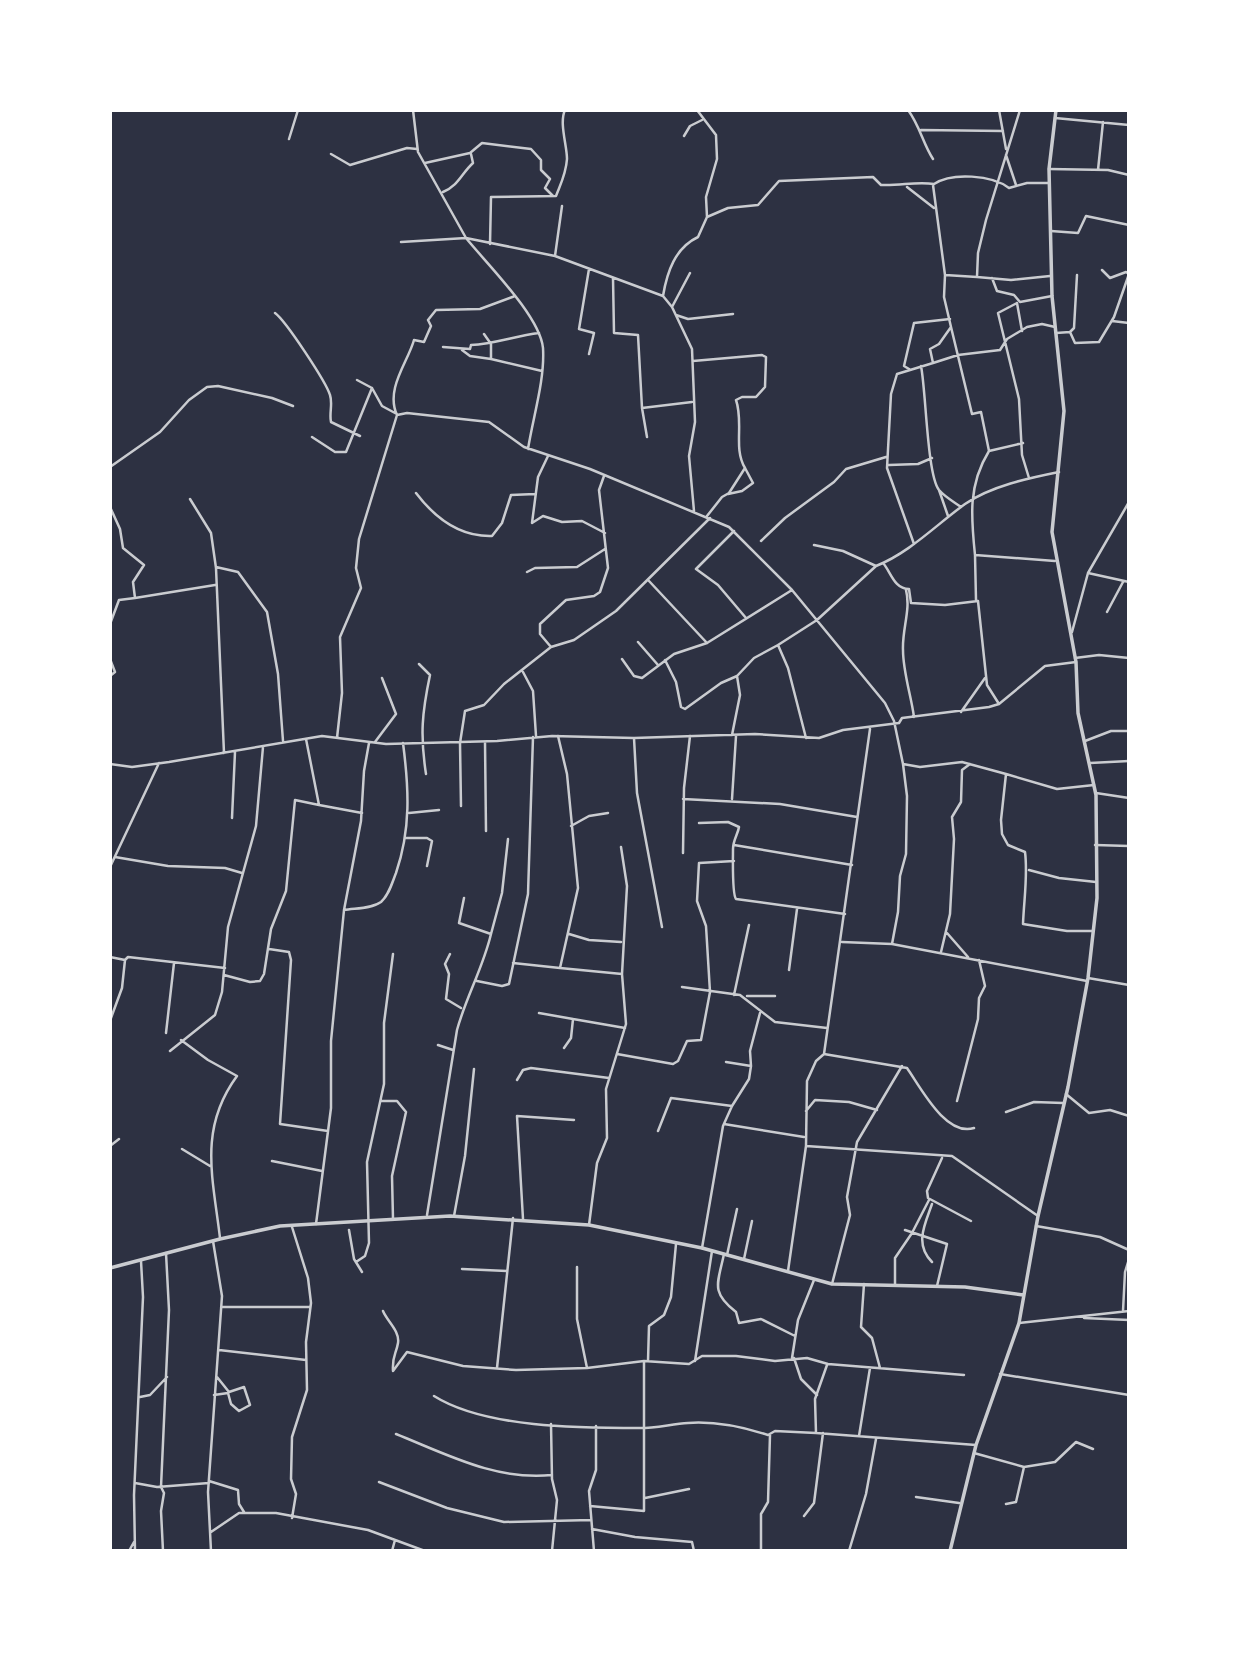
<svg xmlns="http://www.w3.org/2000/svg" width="1239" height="1661" viewBox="0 0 1239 1661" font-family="'Noto Sans',sans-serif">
	<rect width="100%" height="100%" fill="#2d3142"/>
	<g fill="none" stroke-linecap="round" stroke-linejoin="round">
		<path stroke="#caccd0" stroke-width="2.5" d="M413,110L418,152L466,238L555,256L663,296L672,307L692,349L695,422L689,456L694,511
			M908,110C920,126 923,144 933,159
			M999,110L1006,149
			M1055,118L1129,125
			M921,130L1003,131
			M684,136L690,126L702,120
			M289,139L298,110
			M331,154L350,165L407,148L417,149
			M1006,155L1016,185
			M425,163L470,153L482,143L531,149L541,160V170L550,179L545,188L553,196
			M1049,169L1108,170L1129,175
			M1098,170L1103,122
			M933,185L945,275
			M907,187L934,208
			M443,192C459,185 461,174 473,163L471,154
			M707,217L728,208L758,205L779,181L873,177L881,185C901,186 916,181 934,184C952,172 992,175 1009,188L1027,183H1049
			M1051,231L1078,233L1086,216L1129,225
			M401,242L466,238C486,263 540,316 543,348C545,380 533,417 528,449
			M490,244L491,197L556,196C561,183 566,174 567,159C567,145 559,123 565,110
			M555,256L562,206
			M1102,270L1110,278L1126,272L1129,274
			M977,277L1011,280L1050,276
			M613,278L614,333L638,335L642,408
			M992,278L997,291L1014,295L1020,302L1052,296
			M663,296C667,272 675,248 698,237L707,217L706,197L717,159L716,135L697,110
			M1017,303L998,313L1019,399L1022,455L1029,478
			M1017,303L1022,331
			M672,307L690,273
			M275,313C286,321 326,382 330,395C333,404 329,413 331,422L360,436
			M676,315L688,319L733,314
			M1112,321L1129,323
			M951,327L972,414L981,412L989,451L1023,443
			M1070,332L1074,328L1077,275
			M1056,333L1070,332L1075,343L1099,342L1114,317L1129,274
			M484,334L491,344V359L542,371
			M443,347L470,349L471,345C494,344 515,336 539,333
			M462,350L470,356L491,359
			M589,354L594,333L579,329L589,269
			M693,361L762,355L766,357L765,387L756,397H742L736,400C744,423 733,448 745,468L729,493L722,497L707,516
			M933,363L958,355L1000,350L1007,339L1027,327L1042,324L1055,327
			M921,366C926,390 927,475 939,490C945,497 954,502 961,507
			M909,369L904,366L914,323L950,319
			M357,380L372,388L382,406L395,413
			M397,415C385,389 408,362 414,340L424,342L431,326L428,320L436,310L480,309L515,296
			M312,437L335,452H346L372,388
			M647,437L642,408L692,402
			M989,451C968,485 971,517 975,555L1055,561
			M548,456L538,477L532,523L543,516L562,522L582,521L605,533
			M889,465L918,464L932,458
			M110,467L160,432L189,400L207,387L218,386L272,398L293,406
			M939,490L948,516
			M416,493C435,518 460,537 492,536L502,523L511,495L535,494
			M728,494L742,491L753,483L745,468
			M190,499L211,533L216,568L224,753
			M110,507L120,529L123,548L144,565L133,582L135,598L119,600L110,624
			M734,531L696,569L718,585L746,618
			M761,541L785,518L834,482L846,469L886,457
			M914,544L887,468L891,394L897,374L933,363L930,349L939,344L951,327L944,297L945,275L977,277L978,253L986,220L1020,110
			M814,545L843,551L876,566C909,553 936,525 965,504C991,486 1029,478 1059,472
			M975,555L976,600
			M883,563C891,572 894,589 909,589L911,603L945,605L978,601L987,685L999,704
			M216,567L238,572L267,612L278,674L283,741
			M527,572L535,568L577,567L605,549
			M1088,573L1129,502
			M649,581L707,643L792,590
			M906,590C911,610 902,629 903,650C903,672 911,695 914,717
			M135,598L215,585
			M1107,612L1123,582
			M1072,632L1088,573L1129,582
			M638,642L658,665
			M551,647L540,634V624L566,600L594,596L600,592L608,568L599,490L604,476
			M1075,658L1099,655L1129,658
			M110,659L115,672L110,676
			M622,659L634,676L642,678L674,654L707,643
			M665,660L676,682L681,707L685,709L721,683L737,676
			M419,664L430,675C422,713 420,735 426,774
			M523,672L533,691L536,736
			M961,712L985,678
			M732,735L740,695L737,676L754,658L778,645
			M558,736L567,774L578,888L560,968L622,974L626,1024L606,1089L607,1138L597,1163L589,1225
			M337,738L342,693L340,637L361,588L356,568L359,539L397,415L407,413L489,422L524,447L590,469L729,527L792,590L885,703L894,721L903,764L920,767L962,762L1006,774L1001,820L1002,834L1008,845L1025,852C1028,875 1024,899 1023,924L1067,931H1093
			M634,738L637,793L662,927
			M806,738L788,668L778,645L817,620L876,566
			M1085,741L1111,731H1129
			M375,742L396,714L382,678
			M485,742L486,831
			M1090,763L1129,761
			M110,764L132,767L169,762L322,736L386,744L497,741L552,736L634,738L755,734L819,738L843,730L899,723L902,718L989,707L999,704L1045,666L1076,662
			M1006,774L1057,789L1094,785
			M1096,793L1129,798
			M683,799L780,804L857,817
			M732,799L736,736
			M319,805L362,813
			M461,806L460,743L465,711L484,705L504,684L551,647L574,640L616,611L710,518
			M409,813L439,810
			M232,818L235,752
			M699,823L728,822L739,827C738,834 733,840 733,849C733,858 732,894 736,899L845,914
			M571,826L589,816L608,813
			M406,838H427L432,841L427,866
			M734,845L852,865
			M1095,845L1129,846
			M621,847L627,886L622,974
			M683,853L684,788L690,736
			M115,857L168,866L225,868L242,873
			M110,867L159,763
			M1029,870L1059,878L1096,882
			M344,910C355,908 371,909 381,902C389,895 392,883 396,873C411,829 409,789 403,743
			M947,933L968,957
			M491,934L502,893L508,839
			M569,934L589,940L621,942
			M842,942L892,944L1087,981
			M892,944L898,912L900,876L906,854L907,796L903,764
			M269,949L289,952L291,960L280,1124L328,1131
			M941,952L950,914L954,839L952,817L961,802L962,770L970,764
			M450,954L445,964L449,974L446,999L461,1008
			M110,957L125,960
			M513,963L560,968
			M789,970L797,909
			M224,975L250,982L260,981L264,974L271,929L286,891L295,800L319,805L306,739
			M1088,978L1129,985
			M477,981L502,986L509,984L528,894L533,737
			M682,987L740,995L775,1022L827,1028
			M734,995L749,925
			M747,996H775
			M539,1013L573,1019
			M111,1018L122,988L125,960L128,957L225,968
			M166,1033L174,963
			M181,1040L208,1060L237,1076C198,1129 213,1178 220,1238
			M438,1045L453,1050
			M564,1048L571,1038L573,1019L625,1028
			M170,1051L215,1015L222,992L228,927L256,826L263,747
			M617,1054L673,1064L678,1061L687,1041L701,1040L710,992L706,926L697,901L699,863L734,861
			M824,1054L907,1068C921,1088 946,1137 974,1128
			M726,1062L751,1066L750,1051L760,1013
			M517,1080L523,1070L531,1068L609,1078
			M1066,1094L1089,1113L1110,1110L1129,1116
			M382,1101H397L406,1112L392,1176L393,1219
			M957,1101L978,1019L979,998L985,986L979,960
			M806,1111L815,1100L849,1102L877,1110
			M1006,1112L1034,1102L1063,1103
			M724,1124L804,1137
			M658,1131L671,1098L732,1106L749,1079L751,1066
			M110,1146L119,1139
			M806,1146L952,1156L1038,1216
			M182,1149L210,1166
			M942,1158L927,1191L928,1198L971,1221
			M272,1161L322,1171
			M932,1204C925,1224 914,1244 932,1262
			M427,1215L457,1030C466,997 483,968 491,934L459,923L464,898
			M454,1216L465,1156L474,1069
			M523,1219L517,1116L574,1120
			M316,1224L331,1108V1041L344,910L361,821L364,771L369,743
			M1036,1226L1100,1237L1129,1250
			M292,1227L308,1278L311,1303L306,1342L307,1390L292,1437L291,1479L296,1494L292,1518
			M349,1230L354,1259L362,1272
			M905,1230L947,1244L937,1286
			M702,1248L723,1126L732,1106
			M724,1254C718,1283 710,1292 736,1312L739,1323L761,1319L795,1336
			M727,1255L737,1209
			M744,1259L752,1221
			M356,1262L365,1256L369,1243L367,1162L384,1084V1023L393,954
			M577,1267V1319L587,1368
			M462,1269L507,1271
			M788,1271L806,1146L807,1081L816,1061L824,1054L870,729
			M832,1284L850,1215L847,1197L857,1142L902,1066
			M864,1284L861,1327L872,1338L880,1368
			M895,1285V1258L912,1233L929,1200
			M221,1307H309
			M383,1311C387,1321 400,1331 398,1343C396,1355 392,1355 393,1371L407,1352L463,1366L516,1370L587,1368L644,1361L689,1364L702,1356H736L775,1361L807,1358L828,1364L964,1375
			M1123,1311L1125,1272L1129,1259
			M1084,1318L1129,1320
			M1019,1323L1129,1311
			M219,1350L306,1360
			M792,1358L798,1320L814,1280
			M794,1358L801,1379L817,1395
			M648,1361L649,1326L664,1315L671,1297L676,1244
			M695,1361L712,1251
			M497,1368L513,1218
			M1000,1374L1129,1395
			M214,1395L228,1393L231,1404L239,1411L250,1405L244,1387L229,1392L217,1377
			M434,1396C485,1428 580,1428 640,1428C656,1428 672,1424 688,1423C715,1421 743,1427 768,1435L775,1431L816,1433L976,1445
			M140,1397L150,1395L167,1377
			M551,1424L552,1479L557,1500L552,1551
			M816,1433L815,1399L827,1365
			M396,1434C446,1454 496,1481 552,1475
			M859,1436L870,1368
			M974,1453L1024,1467L1016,1502L1006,1504
			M1024,1467L1055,1462L1076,1442L1093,1449
			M209,1481L238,1490L239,1504L244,1512
			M379,1482L447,1508L504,1522L591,1520
			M135,1483L157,1487L209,1483
			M916,1497L959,1503
			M645,1498L689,1489
			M590,1506L644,1511V1362
			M804,1516L814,1503L823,1433
			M592,1529L635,1537L692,1542L694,1551
			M211,1532L239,1513H276L368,1530L425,1551
			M129,1551L134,1542
			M135,1551L134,1495L143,1297L141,1261
			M163,1551L161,1511L164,1493L161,1487L169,1310L166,1253
			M211,1551L208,1492L222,1296L213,1241
			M392,1551L395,1540
			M594,1551L589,1491L596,1470V1426
			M761,1551V1514L768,1502L770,1435
			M849,1551L866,1494L876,1439"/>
		<path stroke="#caccd0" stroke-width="3.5" d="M110,1268L220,1239L280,1226L450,1216L589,1225L702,1248L832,1284L965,1287L1023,1295
			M950,1551L976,1445L1019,1323L1038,1216L1068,1087L1088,978L1097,898L1096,795L1078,713L1076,662L1052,532L1064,411L1052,296L1049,169L1056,110"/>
	</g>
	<rect width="1239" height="1661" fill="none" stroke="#ffffff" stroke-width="224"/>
</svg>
